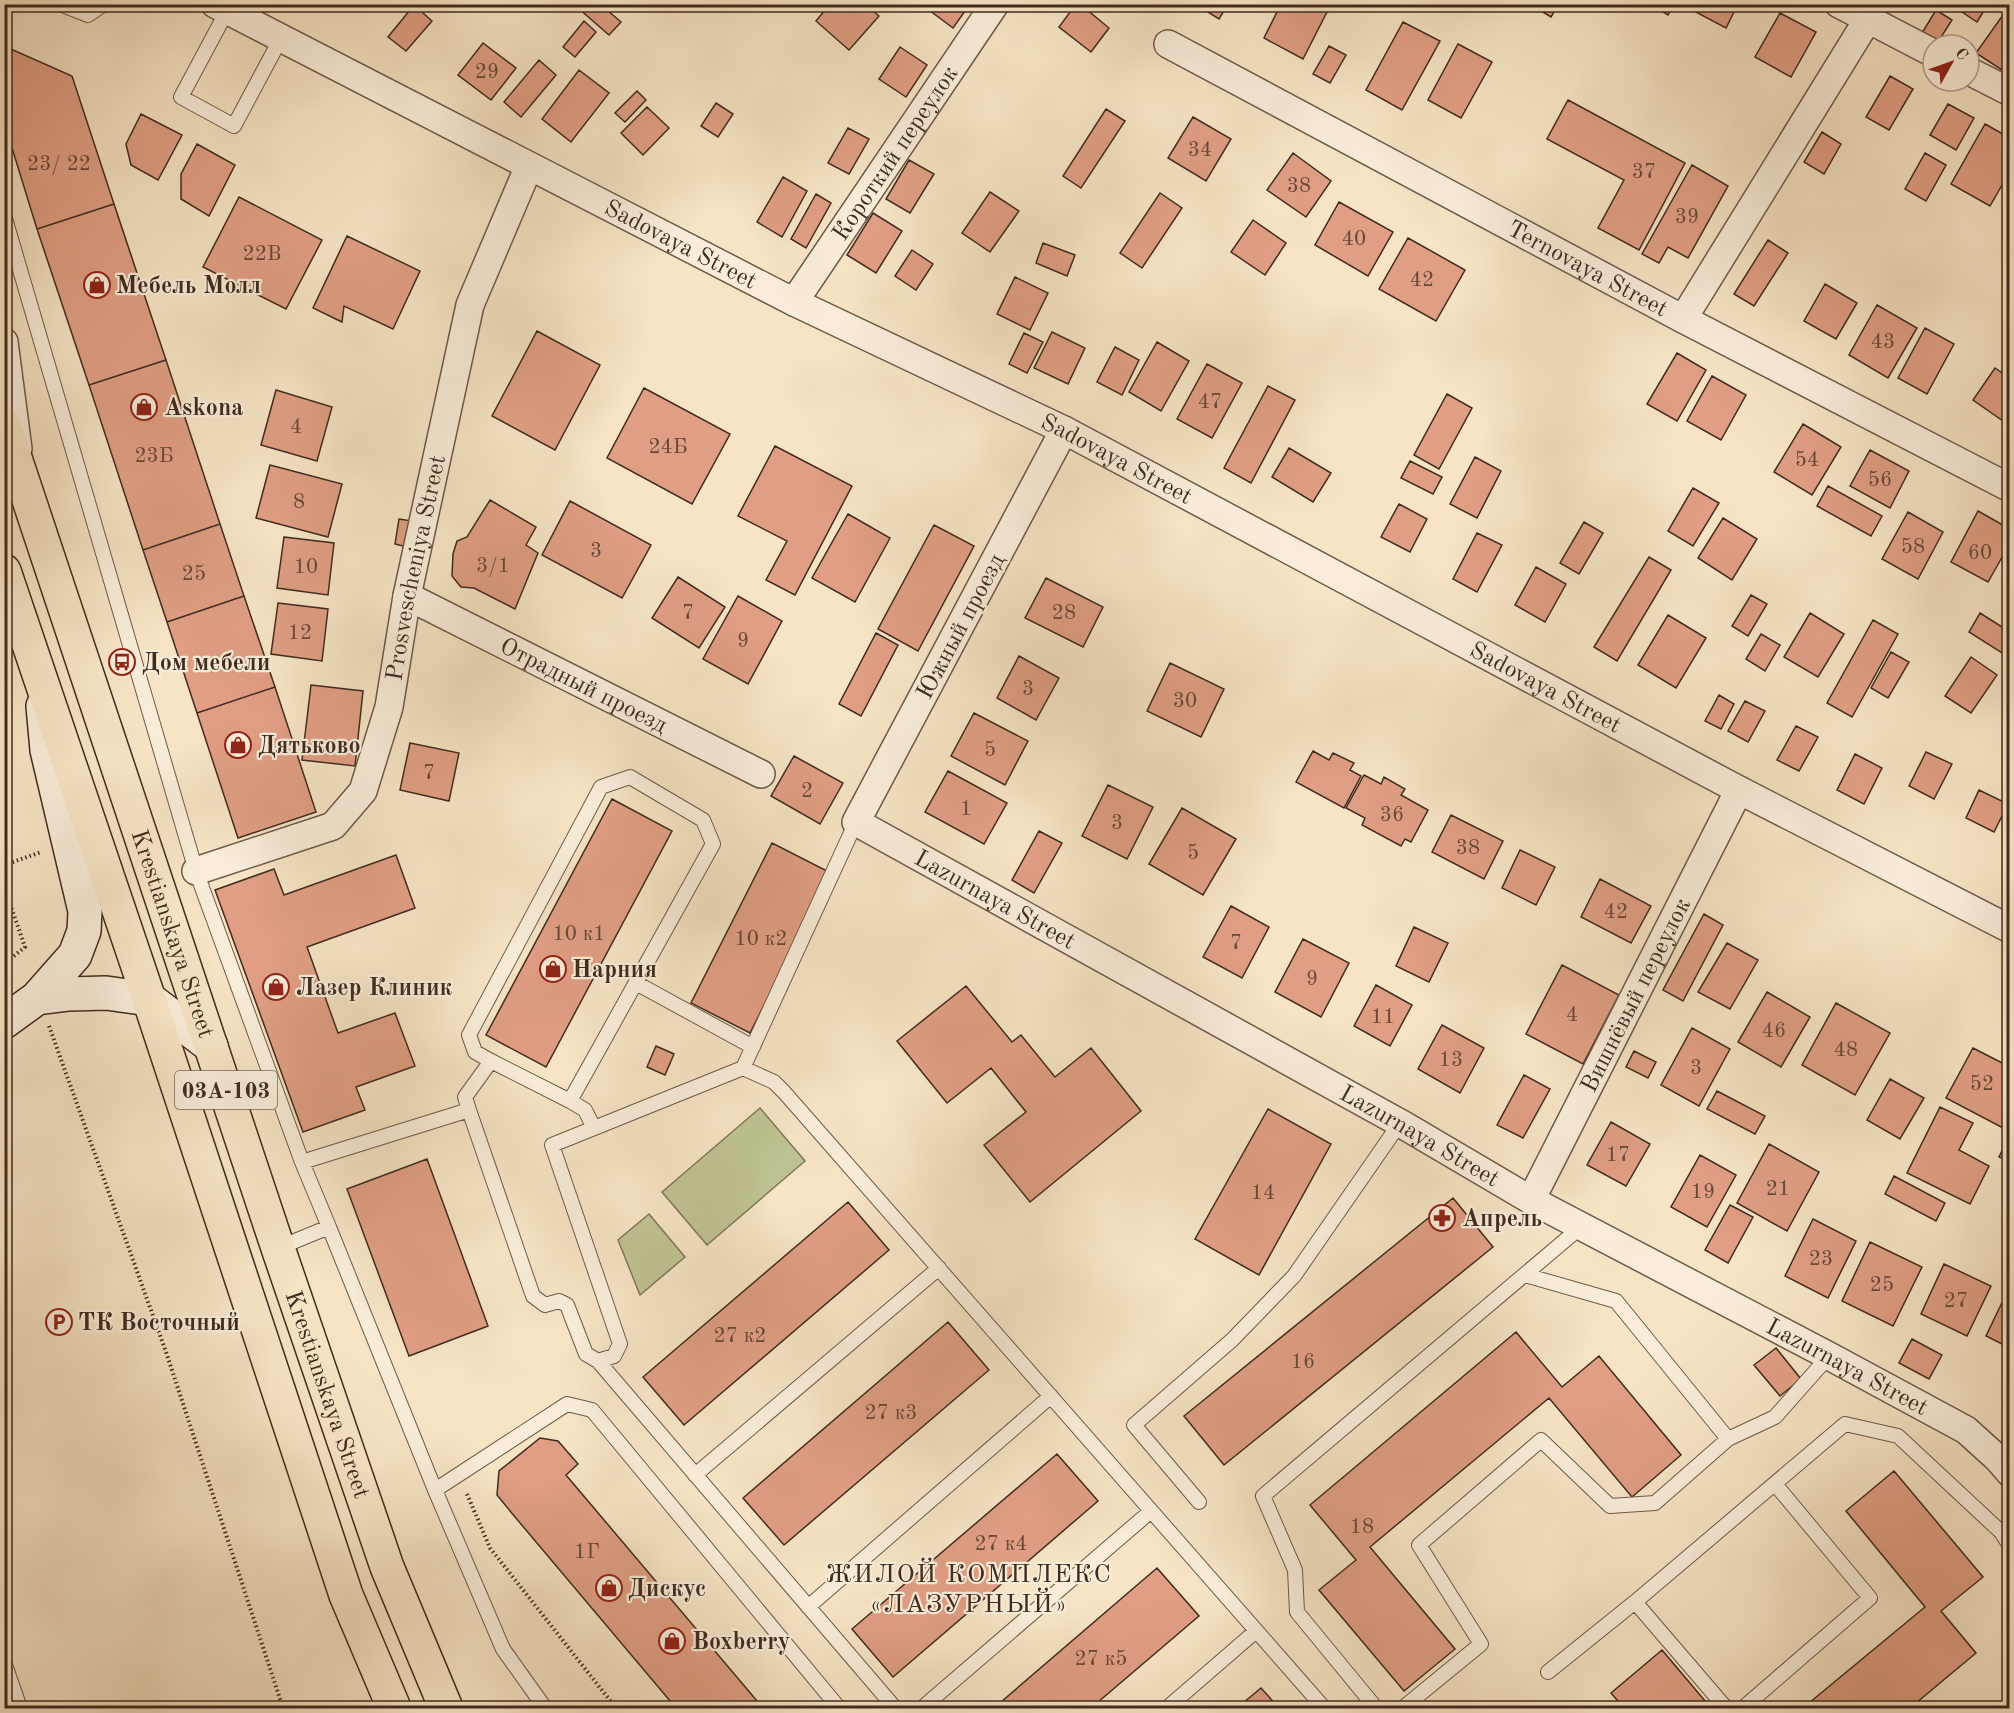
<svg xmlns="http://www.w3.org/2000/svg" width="2014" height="1713" viewBox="0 0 2014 1713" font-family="'Old Standard TT',serif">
	<rect width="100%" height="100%" fill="#f6e4c5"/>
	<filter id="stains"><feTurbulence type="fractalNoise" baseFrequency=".00333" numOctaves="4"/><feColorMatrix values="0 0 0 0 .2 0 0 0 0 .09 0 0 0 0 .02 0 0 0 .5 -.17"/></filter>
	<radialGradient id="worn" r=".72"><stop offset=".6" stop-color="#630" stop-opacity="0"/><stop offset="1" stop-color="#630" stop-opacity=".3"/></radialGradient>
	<path fill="#bfc393" stroke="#807759" stroke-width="1.5" d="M760,1108L805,1161L707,1245L662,1192Z
		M649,1214L685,1257L640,1295L618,1240Z"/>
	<path fill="#e09e84" stroke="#402b1f" stroke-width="1.5" d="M579,4H600L621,22L609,35L577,7Z
		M830,4H865L879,16L849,50L816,21Z
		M921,4H970L953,28Z
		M1076,4H1080L1109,28L1091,52L1059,27Z
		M1195,4H1228L1219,19Z
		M1281,4H1317L1328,10L1303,59L1264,38Z
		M1538,4H1559L1551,17L1536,8Z
		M1650,4H1674L1668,15Z
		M1695,4H1738L1726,28L1692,10Z
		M1954,4H1988L1977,22L1953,6Z
		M414,5L432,21L406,51L388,37Z
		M2010,5V65L2005,72L1976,53Z
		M1936,10L1952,20L1938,42L1922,33Z
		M1780,13L1816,32L1791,77L1755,57Z
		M584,21L596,32L575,57L563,47Z
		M1403,22L1440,41L1402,110L1366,90Z
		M483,43L516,68L491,100L458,75Z
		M1458,44L1492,62L1461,118L1428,100Z
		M4,46L72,76L114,204L37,229L4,122Z
		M1329,46L1346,55L1330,83L1313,74Z
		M900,47L927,65L906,97L879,79Z
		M539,60L556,75L521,117L504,102Z
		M579,70L609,93L571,142L542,119Z
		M1890,76L1913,89L1889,130L1866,117Z
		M637,91L646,100L625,122L615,113Z
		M1568,100L1685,163L1639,250L1598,228L1624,180L1547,139Z
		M716,103L733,114L718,137L701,126Z
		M1948,104L1974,118L1956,150L1930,135Z
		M647,107L669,128L643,155L621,133Z
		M1106,109L1125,121L1081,188L1063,176Z
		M141,114L182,135L158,180L131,165L126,144Z
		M1193,117L1231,139L1206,181L1168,158Z
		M1985,124L2010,138V171L1990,206L1951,184Z
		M848,128L869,139L849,174L828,163Z
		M1822,132L1841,144L1824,174L1804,162Z
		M197,144L235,165L209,216L181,199V174Z
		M1293,153L1331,181L1306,217L1267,190Z
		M1925,153L1946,165L1926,201L1905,189Z
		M909,160L934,174L910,213L886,199Z
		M1692,165L1728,186L1688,258L1668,247L1659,263L1642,254Z
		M783,177L807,191L782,237L757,222Z
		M990,192L1019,211L990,252L962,233Z
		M1160,193L1182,208L1142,268L1120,253Z
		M816,194L831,203L806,248L791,239Z
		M239,197L322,240L286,309L203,267Z
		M1339,202L1393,232L1368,276L1315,245Z
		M114,204L166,360L89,385L37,229Z
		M873,213L902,231L876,273L847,255Z
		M1253,220L1286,243L1265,275L1231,252Z
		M347,236L420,271L393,329L344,306L342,322L313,308Z
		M1408,238L1465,270L1436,321L1379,289Z
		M1768,240L1788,253L1754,306L1734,294Z
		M1043,243L1075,255L1067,276L1036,263Z
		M912,250L933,264L916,290L895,276Z
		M1015,277L1048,293L1030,330L997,314Z
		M1825,284L1857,303L1836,339L1804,321Z
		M1877,305L1917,328L1888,378L1849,355Z
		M1925,328L1954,344L1927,394L1898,378Z
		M537,331L600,365L555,450L492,416Z
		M1052,332L1085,348L1068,384L1034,368Z
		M1024,333L1043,342L1027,373L1009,364Z
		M1157,342L1189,361L1161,411L1129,392Z
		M1115,347L1139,360L1122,395L1097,382Z
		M1677,353L1706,370L1677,421L1647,404Z
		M166,360L220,524L143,550L89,385Z
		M1207,364L1242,383L1212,438L1177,419Z
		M1995,368L2010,378V411L2003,421L1973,400Z
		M1712,376L1746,395L1721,440L1687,421Z
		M1268,386L1295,400L1251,483L1224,468Z
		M644,388L730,434L692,504L607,458Z
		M276,390L332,407L317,461L261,445Z
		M1447,394L1472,408L1439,469L1414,455Z
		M1803,424L1841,447L1812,495L1774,472Z
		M775,446L852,486L795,595L766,580L787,541L738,516Z
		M1289,448L1331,473L1313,502L1272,477Z
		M1870,450L1909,471L1890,508L1850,486Z
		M1475,457L1501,471L1477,518L1450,504Z
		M1410,461L1442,477L1433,494L1401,478Z
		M270,465L342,484L328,537L256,518Z
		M1828,486L1882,516L1871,536L1817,506Z
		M1693,488L1719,503L1693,546L1668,531Z
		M490,500L536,527L526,545L538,553L515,609L474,588L461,587L452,576L453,554L457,541L467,537Z
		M570,501L651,545L622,598L542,555Z
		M1399,504L1427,519L1410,552L1381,537Z
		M1978,511L2010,529V543L1988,582L1951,562Z
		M1908,512L1943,532L1918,579L1882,559Z
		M848,514L890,538L855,602L812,578Z
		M1723,518L1757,539L1732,580L1698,558Z
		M399,519L412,521L407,547L395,544Z
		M1584,522L1603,533L1579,574L1560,563Z
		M220,524L244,596L167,622L143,550Z
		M934,525L974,546L918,651L878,629Z
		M1477,533L1502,545L1477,592L1453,579Z
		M284,537L334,543L328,595L277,588Z
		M1649,557L1671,570L1617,661L1594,647Z
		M1536,567L1566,584L1545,622L1515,605Z
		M678,577L725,607L699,648L652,618Z
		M1046,578L1103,607L1083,647L1025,618Z
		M1751,595L1767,604L1748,636L1732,626Z
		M244,596L275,687L197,713L167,622Z
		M738,596L782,621L748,684L703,659Z
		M278,603L328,609L322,661L271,654Z
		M1810,613L1844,634L1818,677L1784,657Z
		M1980,613L2010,632V658L1969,632Z
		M1668,615L1706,638L1676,688L1638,665Z
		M1873,620L1898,634L1852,717L1827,703Z
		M876,633L898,645L861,716L839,704Z
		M1761,634L1780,645L1765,671L1746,659Z
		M1891,652L1909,662L1888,698L1871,688Z
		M1019,656L1059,678L1036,720L997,698Z
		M1971,657L1997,675L1971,713L1945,696Z
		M1170,663L1224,689L1201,737L1147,711Z
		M311,685L363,691L355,766L302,760Z
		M275,687L316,812L238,838L197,713Z
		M1719,695L1734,704L1721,729L1705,721Z
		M1745,701L1765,711L1748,742L1728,731Z
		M974,713L1028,741L1005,785L951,756Z
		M1796,726L1818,737L1799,771L1777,760Z
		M410,743L459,753L449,801L400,790Z
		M1313,751L1329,760L1333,753L1354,763L1350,770L1361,776L1344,808L1296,782Z
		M1926,752L1952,764L1934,799L1909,786Z
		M1855,754L1882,768L1864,804L1837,790Z
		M794,756L843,783L820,824L771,796Z
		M948,771L1007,803L984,844L925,812Z
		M1364,775L1381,784L1384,777L1405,789L1401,795L1428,810L1411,842L1405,839L1401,846L1362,825L1365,818L1346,808Z
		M1108,785L1153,807L1127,859L1082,836Z
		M1979,790L2008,804L1994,832L1966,818Z
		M612,799L672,831L546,1067L486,1035Z
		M1182,808L1236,839L1203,895L1149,864Z
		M1451,815L1503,841L1484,879L1432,852Z
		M1039,831L1062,843L1034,893L1012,880Z
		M772,843L831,873L750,1033L691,1003Z
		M1520,850L1555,867L1536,905L1502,888Z
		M396,855L415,908L307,947L338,1033L395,1013L415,1066L356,1087L365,1110L303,1132L215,890L274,869L284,895Z
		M1600,879L1651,906L1631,943L1581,917Z
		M1231,906L1269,927L1242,978L1203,957Z
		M1704,914L1723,925L1683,1001L1663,990Z
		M1414,927L1448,943L1429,982L1396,966Z
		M1303,939L1349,963L1321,1017L1275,992Z
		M1727,943L1758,960L1730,1009L1698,992Z
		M1562,965L1619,995L1583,1064L1526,1034Z
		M1376,985L1412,1005L1390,1046L1354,1026Z
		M966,986L1012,1042L1021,1035L1055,1077L1091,1048L1141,1111L1030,1202L984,1145L1026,1112L991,1068L947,1103L897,1041Z
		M1767,992L1810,1017L1781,1067L1738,1042Z
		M1836,1003L1890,1033L1855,1095L1802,1065Z
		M1442,1025L1484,1048L1460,1093L1418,1069Z
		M1692,1028L1730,1049L1699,1106L1661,1085Z
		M656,1046L674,1054L665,1075L647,1067Z
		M1973,1048L2010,1067V1115L2003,1128L1946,1098Z
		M1634,1051L1656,1062L1648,1078L1626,1067Z
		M1524,1075L1550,1089L1523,1138L1497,1125Z
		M1890,1079L1924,1098L1900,1139L1867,1120Z
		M1717,1091L1765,1116L1755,1134L1707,1109Z
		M1940,1107L1973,1123L1959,1150L1989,1166L1970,1204L1907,1173Z
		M1268,1109L1331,1144L1259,1275L1195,1239Z
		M1611,1122L1650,1144L1626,1186L1587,1165Z
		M2010,1135V1162L1999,1157Z
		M1769,1144L1819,1172L1787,1231L1737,1203Z
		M1700,1155L1736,1175L1707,1227L1671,1207Z
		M427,1159L488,1326L409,1356L347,1189Z
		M1894,1176L1945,1203L1936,1221L1885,1194Z
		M1453,1198L1493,1247L1224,1465L1184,1416Z
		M848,1202L889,1250L684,1425L643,1377Z
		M1730,1205L1753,1217L1728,1263L1705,1250Z
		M1813,1219L1856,1241L1828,1298L1785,1276Z
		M1870,1242L1922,1267L1893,1326L1842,1301Z
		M1944,1264L1991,1286L1967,1336L1921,1314Z
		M2009,1288H2010V1348L1986,1336Z
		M948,1322L989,1370L784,1545L743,1498Z
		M1516,1332L1562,1387L1599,1356L1681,1455L1632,1497L1549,1398L1370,1547L1455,1649L1404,1691L1319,1590L1356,1560L1310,1505Z
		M1912,1339L1942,1355L1929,1379L1899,1363Z
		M1776,1348L1801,1379L1780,1396L1754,1365Z
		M540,1438L558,1441L578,1464L566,1475L763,1708H676L515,1517L497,1495L499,1471Z
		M1057,1454L1098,1501L893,1677L852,1629Z
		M1894,1471L1983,1577L1941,1611L1976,1653L1910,1708H1803L1925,1607L1846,1511Z
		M1157,1568L1199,1616L1091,1708H994Z
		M1662,1650L1711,1708H1624L1611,1693Z
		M1261,1688L1279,1708H1237Z"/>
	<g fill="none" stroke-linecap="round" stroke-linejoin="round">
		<defs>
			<path id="lane" d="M60,4L88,15L104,4
				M227,11L181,97L234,126L281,38
				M4,215L196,871L302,1162
				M636,983L753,1047
				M743,1068L774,1082L784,1092L1324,1708
				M570,1101L585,1110L594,1128
				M469,1110L465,1097L491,1061L475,1052L469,1035L601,787L630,777L703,820L713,844L570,1101L491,1061
				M329,1227L435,1490L503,1649L545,1708
				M278,1248L329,1227L302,1162L469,1110L533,1296L545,1305L559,1301L567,1305L586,1354L598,1361L614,1356L620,1344L552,1145L743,1068L856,822
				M1525,1275L1616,1301L1728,1439
				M598,1361L895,1708
				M695,1475L939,1268
				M435,1490L567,1404L592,1410L839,1708
				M1199,1502L1134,1425L1232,1340L1294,1276L1400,1123
				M1635,1602L1726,1708
				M808,1607L1051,1396
				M4,1662L20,1708
				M1548,1672L1635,1602L1845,1424L1898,1436L2001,1532L2010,1546
				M922,1708L1151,1511
				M1167,1708L1256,1631
				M1376,1708L1297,1612L1295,1570L1263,1496L1582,1226
				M1403,1708L1481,1644L1419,1545L1541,1440L1610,1506L1655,1503L1728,1439L1775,1417L1829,1356
				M1743,1708L1870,1598L1775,1484"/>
			<g id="street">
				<path id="s1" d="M215,4L794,302L1064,430L1739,790L2010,929"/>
				<path d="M1839,4L1933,53"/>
				<path id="s2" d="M1168,44L1683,319L2010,488"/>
				<path d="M1969,71L2010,92"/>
				<path id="s3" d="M794,302L995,4"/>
				<path d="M1683,319L1868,19"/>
				<path d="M4,342L18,449"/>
				<path id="s4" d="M1064,430L856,822L1400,1123L1531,1200L1829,1356L1966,1430L1997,1458L2010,1473"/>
				<path id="s5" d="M407,596L761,774"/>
				<path id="s6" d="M196,871L333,826L363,791L389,707L407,596L470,305L529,166"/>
				<path id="s7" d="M1531,1200L1739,790"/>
			</g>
			<path id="secondary" d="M37,998L69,994L106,993L149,999L211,1046
				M4,1022L37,998L75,955L84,931L85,911L47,750L43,706"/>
			<g id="primary">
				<path id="s8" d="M4,425L278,1248L387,1567L446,1708"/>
				<path d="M4,571L149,999L346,1595L394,1708"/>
			</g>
		</defs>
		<use href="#lane" stroke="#6e5948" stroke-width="16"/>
		<use href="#street" stroke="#6e5948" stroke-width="30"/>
		<use href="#secondary" stroke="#402b1f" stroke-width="36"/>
		<use href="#primary" stroke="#402b1f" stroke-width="36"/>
		<path stroke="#402b1f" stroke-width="4" stroke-dasharray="1.5 3" stroke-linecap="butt" d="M4,865L41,852
			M4,887L25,947L4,964
			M49,1026L166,1352L283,1708
			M467,1494L490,1548L616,1708"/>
		<use href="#lane" stroke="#f9edd9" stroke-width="14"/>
		<use href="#street" stroke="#f9edd9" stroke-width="27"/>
		<use href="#secondary" stroke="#f9edd9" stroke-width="33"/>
		<use href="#primary" stroke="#f6e4c5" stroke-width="33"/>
	</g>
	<defs>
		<symbol id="shop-ring" viewBox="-11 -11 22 22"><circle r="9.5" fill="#f9edd9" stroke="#8f2418" stroke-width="1.5"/><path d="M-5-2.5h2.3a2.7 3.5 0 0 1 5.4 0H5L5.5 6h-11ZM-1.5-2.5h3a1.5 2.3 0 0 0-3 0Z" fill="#8f2418"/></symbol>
		<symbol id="bus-ring" viewBox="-11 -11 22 22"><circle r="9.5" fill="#f9edd9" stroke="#8f2418" stroke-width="1.5"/><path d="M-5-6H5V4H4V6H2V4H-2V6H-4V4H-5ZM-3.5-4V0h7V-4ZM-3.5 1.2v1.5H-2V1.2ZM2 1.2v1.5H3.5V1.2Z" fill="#8f2418"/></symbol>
		<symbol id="pharmacy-ring" viewBox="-11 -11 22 22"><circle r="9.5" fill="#f9edd9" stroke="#8f2418" stroke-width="1.5"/><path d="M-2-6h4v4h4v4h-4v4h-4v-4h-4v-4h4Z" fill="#8f2418"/></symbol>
		<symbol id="parking-ring" viewBox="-11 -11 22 22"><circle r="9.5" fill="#f9edd9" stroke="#8f2418" stroke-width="1.5"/><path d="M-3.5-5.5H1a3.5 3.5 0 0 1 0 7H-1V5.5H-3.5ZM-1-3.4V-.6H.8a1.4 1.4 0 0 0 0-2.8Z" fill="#8f2418"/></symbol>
	</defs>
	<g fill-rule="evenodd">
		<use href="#shop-ring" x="82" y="270" width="30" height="30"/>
		<use href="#shop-ring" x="129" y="392" width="30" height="30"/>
		<use href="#bus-ring" x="107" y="647" width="30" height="30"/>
		<use href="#shop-ring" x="223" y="730" width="30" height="30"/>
		<use href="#shop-ring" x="538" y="954" width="30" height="30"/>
		<use href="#shop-ring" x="261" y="972" width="30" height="30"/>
		<use href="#pharmacy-ring" x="1427" y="1203" width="30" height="30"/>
		<use href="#parking-ring" x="44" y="1307" width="30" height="30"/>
		<use href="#shop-ring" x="594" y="1573" width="30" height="30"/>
		<use href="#shop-ring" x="657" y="1626" width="30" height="30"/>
	</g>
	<g text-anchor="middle" stroke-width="4.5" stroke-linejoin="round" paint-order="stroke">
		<g font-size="21" fill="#684838">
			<text x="487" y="78">29</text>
			<text x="1200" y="156">34</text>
			<text x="59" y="170">23/ 22</text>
			<text x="1644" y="178">37</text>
			<text x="1299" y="192">38</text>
			<text x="1687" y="223">39</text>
			<text x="1354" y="245">40</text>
			<text x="262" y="260">22В</text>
			<text x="1422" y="286">42</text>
			<text x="1883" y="348">43</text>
			<text x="1210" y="408">47</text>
			<text x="296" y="433">4</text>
			<text x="668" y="453">24Б</text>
			<text x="154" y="462">23Б</text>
			<text x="1807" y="466">54</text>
			<text x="1880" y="486">56</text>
			<text x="299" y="508">8</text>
			<text x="1913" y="553">58</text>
			<text x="596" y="557">3</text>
			<text x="1980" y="559">60</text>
			<text x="493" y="572">3/1</text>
			<text x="306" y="573">10</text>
			<text x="194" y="580">25</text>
			<text x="688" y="619">7</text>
			<text x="1064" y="619">28</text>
			<text x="300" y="639">12</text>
			<text x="743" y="647">9</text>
			<text x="1028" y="695">3</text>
			<text x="1185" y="707">30</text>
			<text x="990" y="756">5</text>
			<text x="429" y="779">7</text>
			<text x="807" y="797">2</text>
			<text x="966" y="815">1</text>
			<text x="1392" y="821">36</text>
			<text x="1117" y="829">3</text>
			<text x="1468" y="854">38</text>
			<text x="1193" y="859">5</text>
			<text x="1616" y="918">42</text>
			<text x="579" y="940">10 к1</text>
			<text x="761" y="945">10 к2</text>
			<text x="1236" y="949">7</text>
			<text x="1312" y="985">9</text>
			<text x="1572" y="1021">4</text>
			<text x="1383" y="1023">11</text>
			<text x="1774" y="1037">46</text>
			<text x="1846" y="1056">48</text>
			<text x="1451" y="1066">13</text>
			<text x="1696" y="1074">3</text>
			<text x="1982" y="1090">52</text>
			<text x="1618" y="1161">17</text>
			<text x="1778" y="1195">21</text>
			<text x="1703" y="1198">19</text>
			<text x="1263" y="1199">14</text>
			<text x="1821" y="1265">23</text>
			<text x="1882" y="1291">25</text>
			<text x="1956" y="1307">27</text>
			<text x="740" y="1342">27 к2</text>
			<text x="1303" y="1368">16</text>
			<text x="891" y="1419">27 к3</text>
			<text x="1362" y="1533">18</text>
			<text x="1001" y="1550">27 к4</text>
			<text x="587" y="1558">1Г</text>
			<text x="1101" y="1665">27 к5</text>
		</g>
		<rect fill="#f9edd9" stroke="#786557" stroke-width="1.5" x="175" y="1071" width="102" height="38" rx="4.5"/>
		<g font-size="22" font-weight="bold" fill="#402b1f">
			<text x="226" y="1098">03А-103</text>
		</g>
		<g font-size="24" fill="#402b1f" stroke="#f9edd9">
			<text dy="8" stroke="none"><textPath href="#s3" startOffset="180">Короткий переулок</textPath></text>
			<text dy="8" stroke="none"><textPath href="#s1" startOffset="524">Sadovaya Street</textPath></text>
			<text dy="8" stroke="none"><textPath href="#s2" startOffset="476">Ternovaya Street</textPath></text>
			<text dy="8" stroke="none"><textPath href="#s1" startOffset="1010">Sadovaya Street</textPath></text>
			<text dy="8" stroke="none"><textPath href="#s6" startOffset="420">Prosvescheniya Street</textPath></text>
			<text transform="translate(960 626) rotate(-62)" y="8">Южный проезд</text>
			<text dy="8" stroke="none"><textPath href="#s5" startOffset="198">Отрадный проезд</textPath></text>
			<text dy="8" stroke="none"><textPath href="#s1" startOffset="1496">Sadovaya Street</textPath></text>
			<text dy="8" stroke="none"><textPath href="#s4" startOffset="603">Lazurnaya Street</textPath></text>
			<text dy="8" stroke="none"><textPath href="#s8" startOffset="536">Krestianskaya Street</textPath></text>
			<text dy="8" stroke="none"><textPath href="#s7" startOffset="230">Вишнёвый переулок</textPath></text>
			<text dy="8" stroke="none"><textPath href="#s4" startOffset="1089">Lazurnaya Street</textPath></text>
			<text dy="8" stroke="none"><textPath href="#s4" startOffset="1575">Lazurnaya Street</textPath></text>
			<text dy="8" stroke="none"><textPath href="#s8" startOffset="1022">Krestianskaya Street</textPath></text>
		</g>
		<g font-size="24" font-weight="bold" fill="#402b1f" stroke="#f9edd9" text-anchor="start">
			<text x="116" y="293">Мебель Молл</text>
			<text x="164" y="415">Askona</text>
			<text x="142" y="670">Дом мебели</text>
			<text x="258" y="753">Дятьково</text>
			<text x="572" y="977">Нарния</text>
			<text x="296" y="995">Лазер Клиник</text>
			<text x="1462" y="1226">Апрель</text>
			<text x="78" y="1330">ТК Восточный</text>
			<text x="628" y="1596">Дискус</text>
			<text x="692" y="1649">Boxberry</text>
		</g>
		<g font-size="26" letter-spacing="1.5" fill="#402b1f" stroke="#f9edd9">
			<text x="969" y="1582">ЖИЛОЙ КОМПЛЕКС<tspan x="969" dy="30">«ЛАЗУРНЫЙ»</tspan></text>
		</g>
	</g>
	<rect width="2014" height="1713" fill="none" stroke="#f6e4c5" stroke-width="24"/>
	<rect x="6" y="6" width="2002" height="1701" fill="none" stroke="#402b1f" stroke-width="3"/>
	<rect x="12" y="12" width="1990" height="1689" fill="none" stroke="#402b1f" stroke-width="1.5"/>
	<g transform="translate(1951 63) rotate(50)"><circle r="28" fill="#f9edd9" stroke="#af9f8f" stroke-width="1.5"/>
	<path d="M0-4.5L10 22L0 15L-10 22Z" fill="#8f2418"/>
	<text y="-9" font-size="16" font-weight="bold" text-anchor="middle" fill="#402b1f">С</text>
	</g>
	<rect width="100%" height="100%" filter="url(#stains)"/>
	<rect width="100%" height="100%" fill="url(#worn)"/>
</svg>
